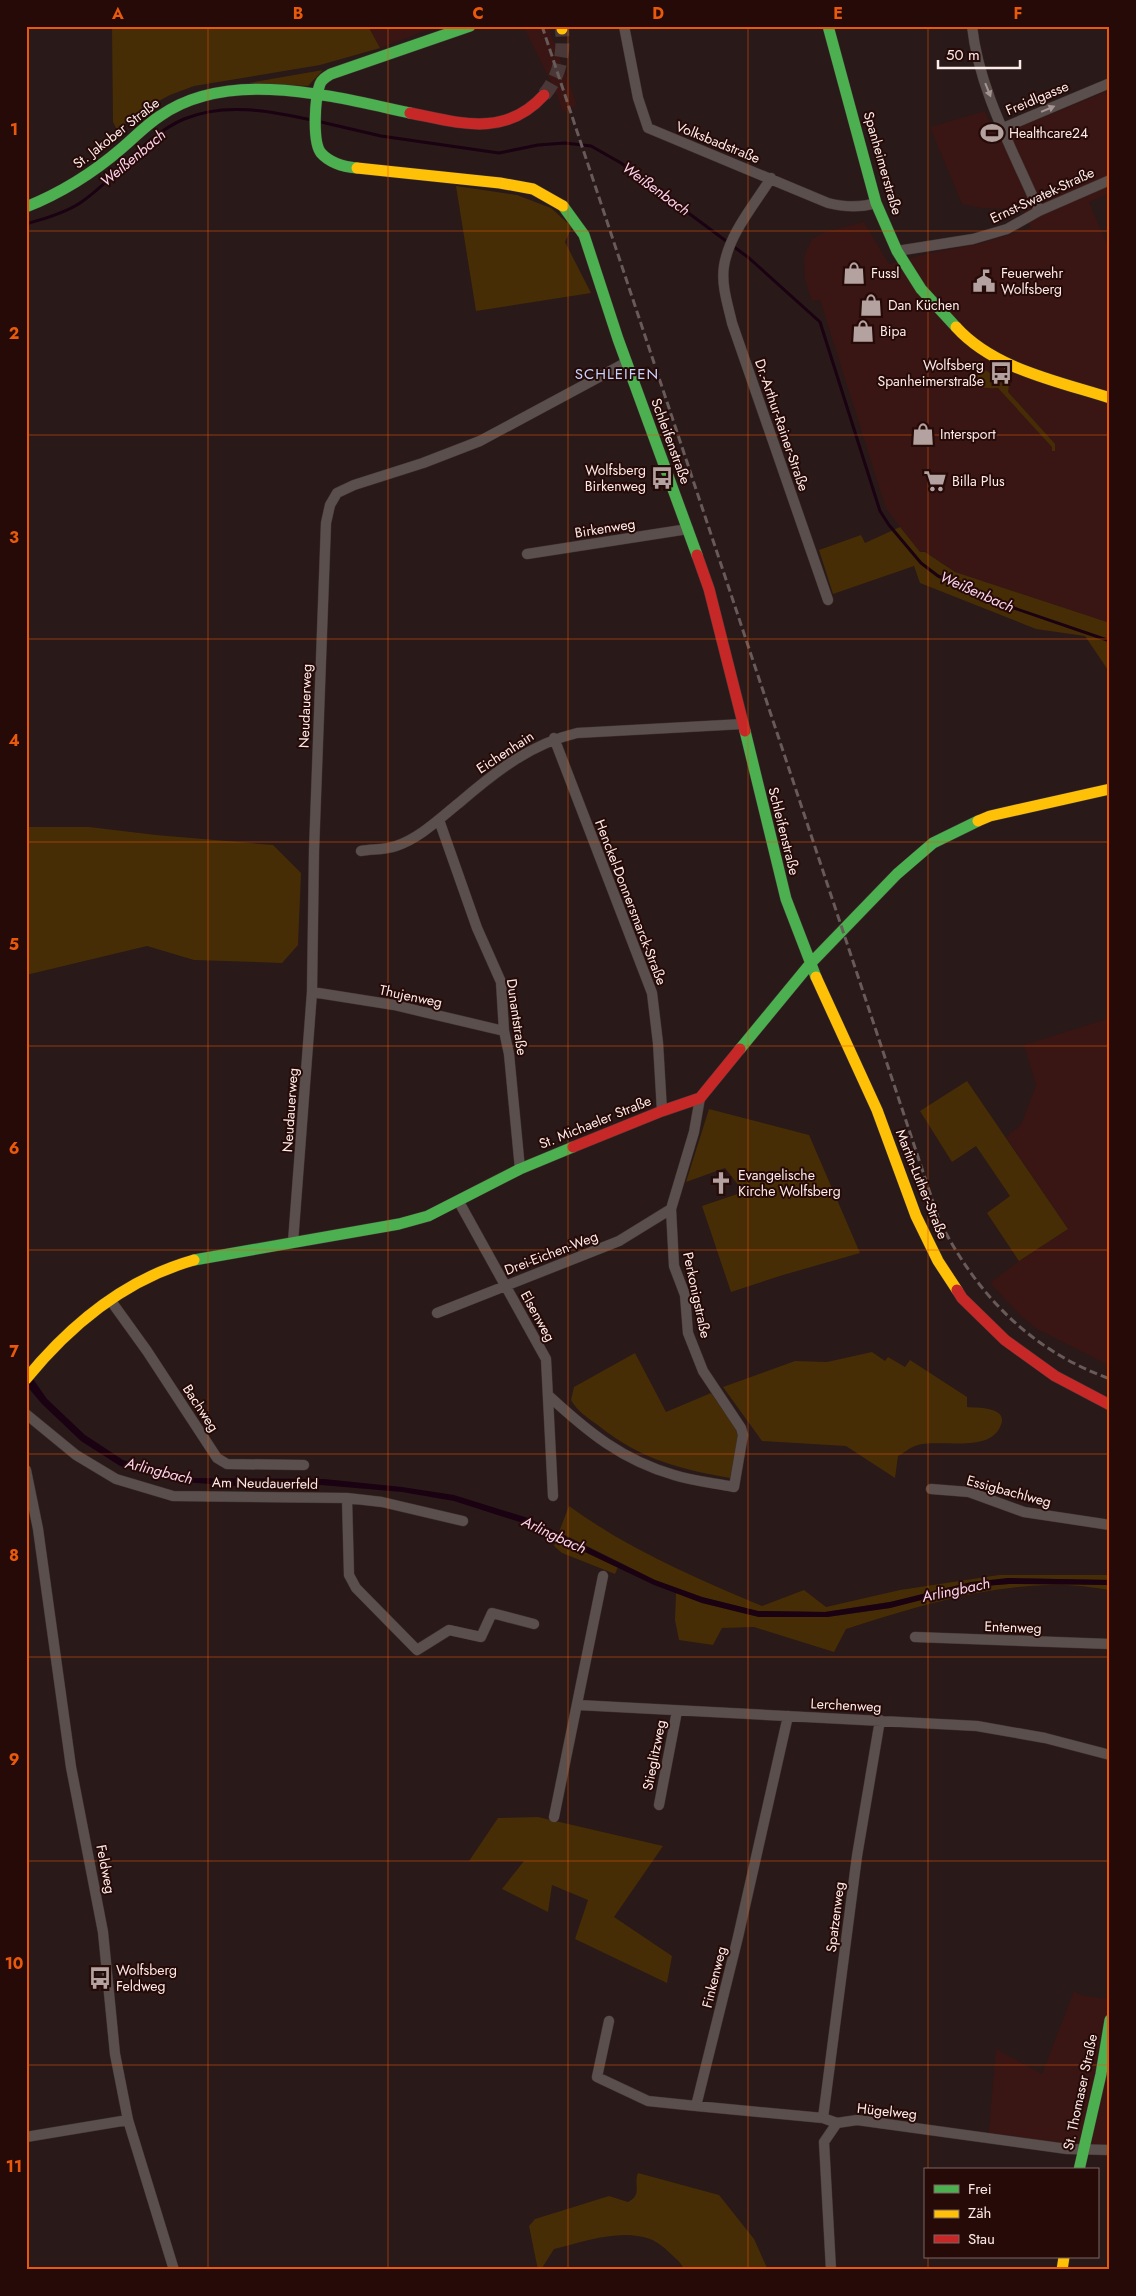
<svg xmlns="http://www.w3.org/2000/svg" width="1136" height="2296" viewBox="0 0 1136 2296" font-family="Jost,sans-serif">
	<rect width="100%" height="100%" fill="#291918"/>
	<path fill="#391614" d="M368,26H428L430,29L380,48Z
		M523,26H548L577,105L563,112L554,88Z
		M1105,92L1110,103V193L1089,202L1110,251V623L955,572L924,551L920,552L886,509L820,300L812,301L805,280L804,256L812,239L825,232L864,222L889,264L926,254L982,243L1031,228L1021,203L1004,209L981,208L962,204L930,127L985,111L995,135L1015,129Z
		M1110,1018V1366L1037,1329L1021,1316L990,1283L1019,1261L1068,1229L1006,1137L1021,1125L1036,1085L1024,1045Z
		M1110,1973V2157L988,2141L996,2049L1042,2074L1074,1991L1081,1995L1106,1999Z"/>
	<path fill="#462d05" d="M112,26H368L380,48L320,65L194,86L170,95L144,109L117,130L113,122Z
		M323,70L308,86L249,83Z
		M456,186L517,195L551,208L572,227L565,242L591,293L476,311Z
		M978,366L1009,384L1008,392L1055,444V451H1052V447L998,388C979,389 973,386 978,366Z
		M900,527L920,552H925L955,572L1110,623V673L1085,636L1036,629L920,583L914,566L833,594L819,550L861,535L865,543Z
		M26,827H89L156,835L273,845L301,873L298,945L282,963L194,960L147,946L26,975Z
		M967,1081L1068,1229L1019,1261L987,1213L1010,1196L976,1146L952,1162L920,1111Z
		M709,1109L809,1135L860,1253L783,1275L731,1292L702,1206L746,1191H743L725,1168L686,1182Z
		M872,1352L885,1361L888,1357L905,1367L910,1360L967,1397V1407C980,1408 1012,1407 999,1429C986,1453 936,1438 915,1446C909,1448 904,1453 898,1456L895,1478L846,1446L762,1441L723,1387L795,1361L827,1362Z
		M635,1353L666,1412L711,1393L735,1427L738,1437L730,1478C679,1469 640,1459 599,1426C588,1418 578,1412 571,1400L574,1387Z
		M569,1506C628,1549 695,1578 762,1606L804,1590L826,1607L900,1590L999,1575H1110V1580L1008,1578L890,1602L825,1612L758,1611L702,1597L655,1580L559,1532Z
		M557,1538L618,1567L615,1574L562,1553L554,1546Z
		M1050,1583L1110,1585V1590C1090,1587 1068,1584 1048,1585C979,1587 911,1608 846,1629L834,1652L754,1627L722,1628L713,1645L679,1640L675,1620L676,1593L702,1603L759,1617H827L890,1608L972,1587L1009,1584Z
		M538,1817L663,1846L614,1917L672,1956L667,1983L575,1939L588,1900L552,1885L548,1912L502,1889L524,1861H469L498,1818Z
		M638,2173L719,2195L754,2239L768,2270H684C682,2263 677,2260 672,2255C666,2249 658,2242 650,2239C621,2228 583,2242 554,2249L542,2268L538,2270L529,2226L535,2219L609,2196L628,2202C643,2194 633,2185 638,2173Z"/>
	<path fill="#1a0212" d="M26,1369L47,1399L85,1435L123,1460L186,1478L324,1479L402,1487L454,1495L528,1518L655,1580L702,1597L758,1611L825,1612L890,1602L971,1582L1008,1578L1110,1580V1585L1009,1584L972,1587L890,1608L827,1617H759L702,1603L654,1585L526,1524L454,1501L402,1492L321,1485L236,1486L184,1482L120,1466L81,1441L42,1404L26,1385Z"/>
	<g fill="none" stroke-linecap="round" stroke-linejoin="round">
		<path stroke="#1a0212" stroke-width="3" d="M321,122L381,136L499,153L538,145L565,143L591,146L621,163L749,258L820,322L880,511L889,525L921,563L938,576L1008,606L1110,641
			M26,224C43,219 65,213 80,203C116,179 144,136 184,119C225,102 270,111 312,120"/>
		<path stroke="#493837" stroke-width="14" stroke-dasharray="14 7" stroke-linecap="butt" d="M544,95C560,76 564,54 562,29"/>
		<defs>
			<path id="street" d="M624,26L638,98L648,128L828,203C844,207 860,208 876,203
				M972,26C979,91 1014,152 1039,211
				M1003,128L1110,83
				M771,178C754,205 729,234 724,266C721,285 728,305 732,323L828,600
				M897,251L973,239L1007,229L1039,211L1110,180
				M527,554L688,529
				M554,738L652,993L658,1043L662,1111
				M439,820L477,928L501,982L504,1031L509,1054L520,1169
				M361,851C372,849 385,850 396,846C420,838 440,818 459,803C495,772 530,744 577,733L743,724
				M312,992L394,1005L504,1031
				M459,1202L546,1359L553,1496
				M293,1242L312,992L314,851L326,523L330,505L337,493L354,485L423,463L480,441L627,362
				M111,1301L147,1351L217,1458L227,1464L304,1465
				M437,1313L619,1241L671,1209
				M549,1396C588,1432 622,1460 674,1475C693,1481 714,1483 734,1487L743,1435L741,1428L703,1371L688,1333L685,1295L674,1266L671,1209L694,1132L700,1098
				M26,1414L76,1455L116,1479L173,1496L347,1498L382,1502L463,1521
				M26,1470L38,1529L71,1767L103,1932L115,2054L128,2120L174,2270
				M931,1489L969,1492L1024,1512L1110,1525
				M347,1498L349,1575L356,1588L417,1650L449,1630L481,1637L492,1613L534,1624
				M915,1637L1110,1644
				M578,1705L977,1726L1045,1738L1110,1755
				M788,1716L738,1937L696,2106L823,2118L837,2123
				M659,1805L677,1711
				M554,1817L603,1576
				M609,2021L597,2077L648,2101L696,2106
				M823,2118L857,1856L880,1720
				M26,2137L128,2120
				M831,2270L824,2142L837,2123L857,2120L1067,2149L1110,2150"/>
			<path id="fast" d="M828,26L876,203L897,251L921,289L956,327
				M357,168C345,167 330,163 321,153C312,142 315,97 320,84C322,79 326,77 331,74L470,26
				M563,206L584,235L618,339L697,555
				M26,207C61,193 93,173 122,148C135,137 146,125 160,116C229,67 335,97 410,113
				M745,731L786,899L816,977
				M740,1049L810,964L897,874L933,843L978,821
				M194,1260L399,1224L428,1216L520,1169L573,1147
				M1079,2170L1101,2074L1110,2020"/>
			<path id="slow" d="M562,26V29
				M357,168L500,183L533,189L563,206
				M956,327C994,369 1057,381 1110,398
				M978,821L990,816L1110,789
				M816,977L877,1110L916,1216L938,1261L957,1290
				M26,1379C70,1325 126,1279 194,1260
				M1062,2270L1064,2257"/>
			<path id="jam" d="M410,113C460,123 505,138 544,95
				M697,555L709,589L745,731
				M573,1147L662,1111L700,1098L740,1049
				M957,1290L962,1298L1005,1340L1055,1376L1110,1405"/>
		</defs>
		<use href="#street" stroke="#3f3332" stroke-width="11"/>
		<use href="#fast" stroke="#3f3332" stroke-width="12"/>
		<use href="#slow" stroke="#3f3332" stroke-width="12"/>
		<use href="#jam" stroke="#3f3332" stroke-width="12"/>
		<use href="#street" stroke="#5b4f4d" stroke-width="10"/>
		<use href="#fast" stroke="#4caf50" stroke-width="11"/>
		<use href="#slow" stroke="#ffc107" stroke-width="11"/>
		<use href="#jam" stroke="#c62828" stroke-width="11"/>
		<path stroke="#675a59" stroke-width="3" stroke-dasharray="8 4" stroke-linecap="butt" d="M542,26L939,1220C977,1295 1030,1350 1110,1379"/>
	</g>
	<defs><path id="oneway-solid" d="M-6-.8H1V-3.2L6.5 0L1 3.2V.8H-6Z" transform="scale(1.25)"/></defs>
	<g fill="#a49593">
		<use href="#oneway-solid" transform="translate(988 90) rotate(68)"/>
		<use href="#oneway-solid" transform="translate(1048 109) rotate(-23)"/>
	</g>
	<path fill="none" stroke="#e8590c" stroke-width="1" stroke-opacity="0.55" d="M208,26V2270M388,26V2270M568,26V2270M748,26V2270M928,26V2170M26,231H1110M26,435H1110M26,639H1110M26,842H1110M26,1046H1110M26,1250H1110M26,1454H1110M26,1657H1110M26,1861H1110M26,2065H1110M928,2257V2270"/>
	<defs>
		<symbol id="stadium-bare" viewBox="-9 -9 18 18"><path d="M0-5a6.5 5 0 1 0 0 10a6.5 5 0 1 0 0-10ZM-3.5-1.8h7v3.6h-7Z" fill="#b3a2a0" stroke="#260a07" stroke-width="2.5" paint-order="stroke"/></symbol>
		<symbol id="shop-bare" viewBox="-9 -9 18 18"><path d="M-5-2.5h2.3a2.7 3.5 0 0 1 5.4 0H5L5.5 6h-11ZM-1.5-2.5h3a1.5 2.3 0 0 0-3 0Z" fill="#b3a2a0" stroke="#260a07" stroke-width="2.5" paint-order="stroke"/></symbol>
		<symbol id="civic-bare" viewBox="-9 -9 18 18"><path d="M-.6-6.5H3V-4.5H.6V-3L4-1V1h2V6H-6V1h2V-1L-.6-3ZM-1.2 2.5V6h2.4V2.5Z" fill="#b3a2a0" stroke="#260a07" stroke-width="2.5" paint-order="stroke"/></symbol>
		<symbol id="bus-bare" viewBox="-9 -9 18 18"><path d="M-5-6H5V4H4V6H2V4H-2V6H-4V4H-5ZM-3.5-4V0h7V-4ZM-3.5 1.2v1.5H-2V1.2ZM2 1.2v1.5H3.5V1.2Z" fill="#b3a2a0" stroke="#260a07" stroke-width="2.5" paint-order="stroke"/></symbol>
		<symbol id="supermarket-bare" viewBox="-9 -9 18 18"><path d="M-6-5.5h2.5l.6 2H6L4.5 2H-2.5L-4.4-4H-6ZM-1.5 3.2a1.3 1.3 0 1 0 .1 0ZM3 3.2a1.3 1.3 0 1 0 .1 0Z" fill="#b3a2a0" stroke="#260a07" stroke-width="2.5" paint-order="stroke"/></symbol>
		<symbol id="church-bare" viewBox="-9 -9 18 18"><path d="M-1.2-6h2.4v3.5h3.3v2.4h-3.3V6h-2.4V-.1h-3.3v-2.4h3.3Z" fill="#b3a2a0" stroke="#260a07" stroke-width="2.5" paint-order="stroke"/></symbol>
	</defs>
	<g fill-rule="evenodd">
		<use href="#stadium-bare" x="976" y="117" width="32" height="32"/>
		<use href="#shop-bare" x="838" y="257" width="32" height="32"/>
		<use href="#civic-bare" x="968" y="265" width="32" height="32"/>
		<use href="#shop-bare" x="855" y="289" width="32" height="32"/>
		<use href="#shop-bare" x="847" y="315" width="32" height="32"/>
		<use href="#bus-bare" x="985" y="357" width="32" height="32"/>
		<use href="#shop-bare" x="907" y="418" width="32" height="32"/>
		<use href="#bus-bare" x="646" y="462" width="32" height="32"/>
		<use href="#supermarket-bare" x="919" y="465" width="32" height="32"/>
		<use href="#church-bare" x="705" y="1167" width="32" height="32"/>
		<use href="#bus-bare" x="84" y="1962" width="32" height="32"/>
	</g>
	<g text-anchor="middle" stroke-width="4" stroke-linejoin="round" paint-order="stroke">
		<g font-size="14" fill="#fdebe9" stroke="#260a07">
			<text transform="translate(1037 98) rotate(-23)" y="5">Freidlgasse</text>
			<text transform="translate(116 133) rotate(-38)" y="5">St. Jakober Straße</text>
			<text transform="translate(718 142) rotate(22)" y="5">Volksbadstraße</text>
			<text transform="translate(883 163) rotate(74)" y="5">Spanheimerstraße</text>
			<text transform="translate(1042 195) rotate(-25)" y="5">Ernst-Swatek-Straße</text>
			<text transform="translate(782 425) rotate(71)" y="5">Dr.-Arthur-Rainer-Straße</text>
			<text transform="translate(671 441) rotate(70)" y="5">Schleifenstraße</text>
			<text transform="translate(605 528) rotate(-9)" y="5">Birkenweg</text>
			<text transform="translate(305 706) rotate(-88)" y="5">Neudauerweg</text>
			<text transform="translate(505 752) rotate(-33)" y="5">Eichenhain</text>
			<text transform="translate(784 831) rotate(76)" y="5">Schleifenstraße</text>
			<text transform="translate(631 902) rotate(69)" y="5">Henckel-Donnersmarck-Straße</text>
			<text transform="translate(411 996) rotate(12)" y="5">Thujenweg</text>
			<text transform="translate(517 1017) rotate(82)" y="5">Dunantstraße</text>
			<text transform="translate(290 1110) rotate(-86)" y="5">Neudauerweg</text>
			<text transform="translate(595 1122) rotate(-22)" y="5">St. Michaeler Straße</text>
			<text transform="translate(922 1184) rotate(68)" y="5">Martin-Luther-Straße</text>
			<text transform="translate(551 1253) rotate(-21)" y="5">Drei-Eichen-Weg</text>
			<text transform="translate(697 1295) rotate(78)" y="5">Perkonigstraße</text>
			<text transform="translate(538 1316) rotate(61)" y="5">Elsenweg</text>
			<text transform="translate(201 1408) rotate(57)" y="5">Bachweg</text>
			<text transform="translate(265 1483) rotate(1)" y="5">Am Neudauerfeld</text>
			<text transform="translate(1009 1491) rotate(15)" y="5">Essigbachlweg</text>
			<text transform="translate(1013 1627) rotate(2)" y="5">Entenweg</text>
			<text transform="translate(846 1705) rotate(3)" y="5">Lerchenweg</text>
			<text transform="translate(654 1755) rotate(-79)" y="5">Stieglitzweg</text>
			<text transform="translate(106 1869) rotate(79)" y="5">Feldweg</text>
			<text transform="translate(835 1917) rotate(-83)" y="5">Spatzenweg</text>
			<text transform="translate(714 1977) rotate(-76)" y="5">Finkenweg</text>
			<text transform="translate(1080 2092) rotate(-78)" y="5">St. Thomaser Straße</text>
			<text transform="translate(887 2111) rotate(6)" y="5">Hügelweg</text>
		</g>
		<g font-size="14" fill="#fdebe9" stroke="#260a07" text-anchor="start">
			<text x="1009" y="138">Healthcare24</text>
			<text x="871" y="278">Fussl</text>
			<text x="1001" y="278">Feuerwehr<tspan x="1001" dy="16">Wolfsberg</tspan></text>
			<text x="888" y="310">Dan Küchen</text>
			<text x="880" y="336">Bipa</text>
			<text x="984" y="370" text-anchor="end">Wolfsberg<tspan x="984" dy="16">Spanheimerstraße</tspan></text>
			<text x="940" y="439">Intersport</text>
			<text x="646" y="475" text-anchor="end">Wolfsberg<tspan x="646" dy="16">Birkenweg</tspan></text>
			<text x="952" y="486">Billa Plus</text>
			<text x="738" y="1180">Evangelische<tspan x="738" dy="16">Kirche Wolfsberg</tspan></text>
			<text x="116" y="1975">Wolfsberg<tspan x="116" dy="16">Feldweg</tspan></text>
		</g>
		<g font-size="15" font-style="italic" fill="#fed3ee" stroke="#260a07">
			<text transform="translate(133 158) rotate(-40)" y="5">Weißenbach</text>
			<text transform="translate(656 189) rotate(36)" y="5">Weißenbach</text>
			<text transform="translate(977 592) rotate(24)" y="5">Weißenbach</text>
			<text transform="translate(159 1471) rotate(14)" y="5">Arlingbach</text>
			<text transform="translate(554 1535) rotate(25)" y="5">Arlingbach</text>
			<text transform="translate(956 1590) rotate(-12)" y="5">Arlingbach</text>
		</g>
		<g font-size="15" letter-spacing="1" fill="#c4d4fd" stroke="#260a07">
			<text x="617" y="379">SCHLEIFEN</text>
		</g>
	</g>
	<rect width="1136" height="2296" fill="none" stroke="#260a07" stroke-width="55"/>
	<rect x="924" y="2168" width="175" height="90" fill="#260a07" stroke="#7c6461"/>
	<rect x="934" y="2185" width="25" height="8" fill="#4caf50" stroke="#7c6461"/>
	<text x="968" y="2194" font-size="15" fill="#fdebe9">Frei</text>
	<rect x="934" y="2210" width="25" height="8" fill="#ffc107" stroke="#7c6461"/>
	<text x="968" y="2218" font-size="15" fill="#fdebe9">Zäh</text>
	<rect x="934" y="2235" width="25" height="8" fill="#c62828" stroke="#7c6461"/>
	<text x="968" y="2244" font-size="15" fill="#fdebe9">Stau</text>
	<path d="M938 60v8h82v-8" fill="none" stroke="#fdebe9" stroke-width="2.5"/>
	<text x="946" y="60" font-size="15" fill="#fdebe9" stroke="#260a07" stroke-width="4" paint-order="stroke">50 m</text>
	<rect x="28" y="28" width="1080" height="2240" fill="none" stroke="#e8590c" stroke-width="2"/>
	<g font-size="16" text-anchor="middle" font-weight="bold" fill="#e8590c">
		<text x="118" y="19">A</text>
		<text x="298" y="19">B</text>
		<text x="478" y="19">C</text>
		<text x="658" y="19">D</text>
		<text x="838" y="19">E</text>
		<text x="1018" y="19">F</text>
		<text x="14" y="135">1</text>
		<text x="14" y="339">2</text>
		<text x="14" y="543">3</text>
		<text x="14" y="746">4</text>
		<text x="14" y="950">5</text>
		<text x="14" y="1154">6</text>
		<text x="14" y="1357">7</text>
		<text x="14" y="1561">8</text>
		<text x="14" y="1765">9</text>
		<text x="14" y="1969">10</text>
		<text x="14" y="2172">11</text>
	</g>
</svg>
